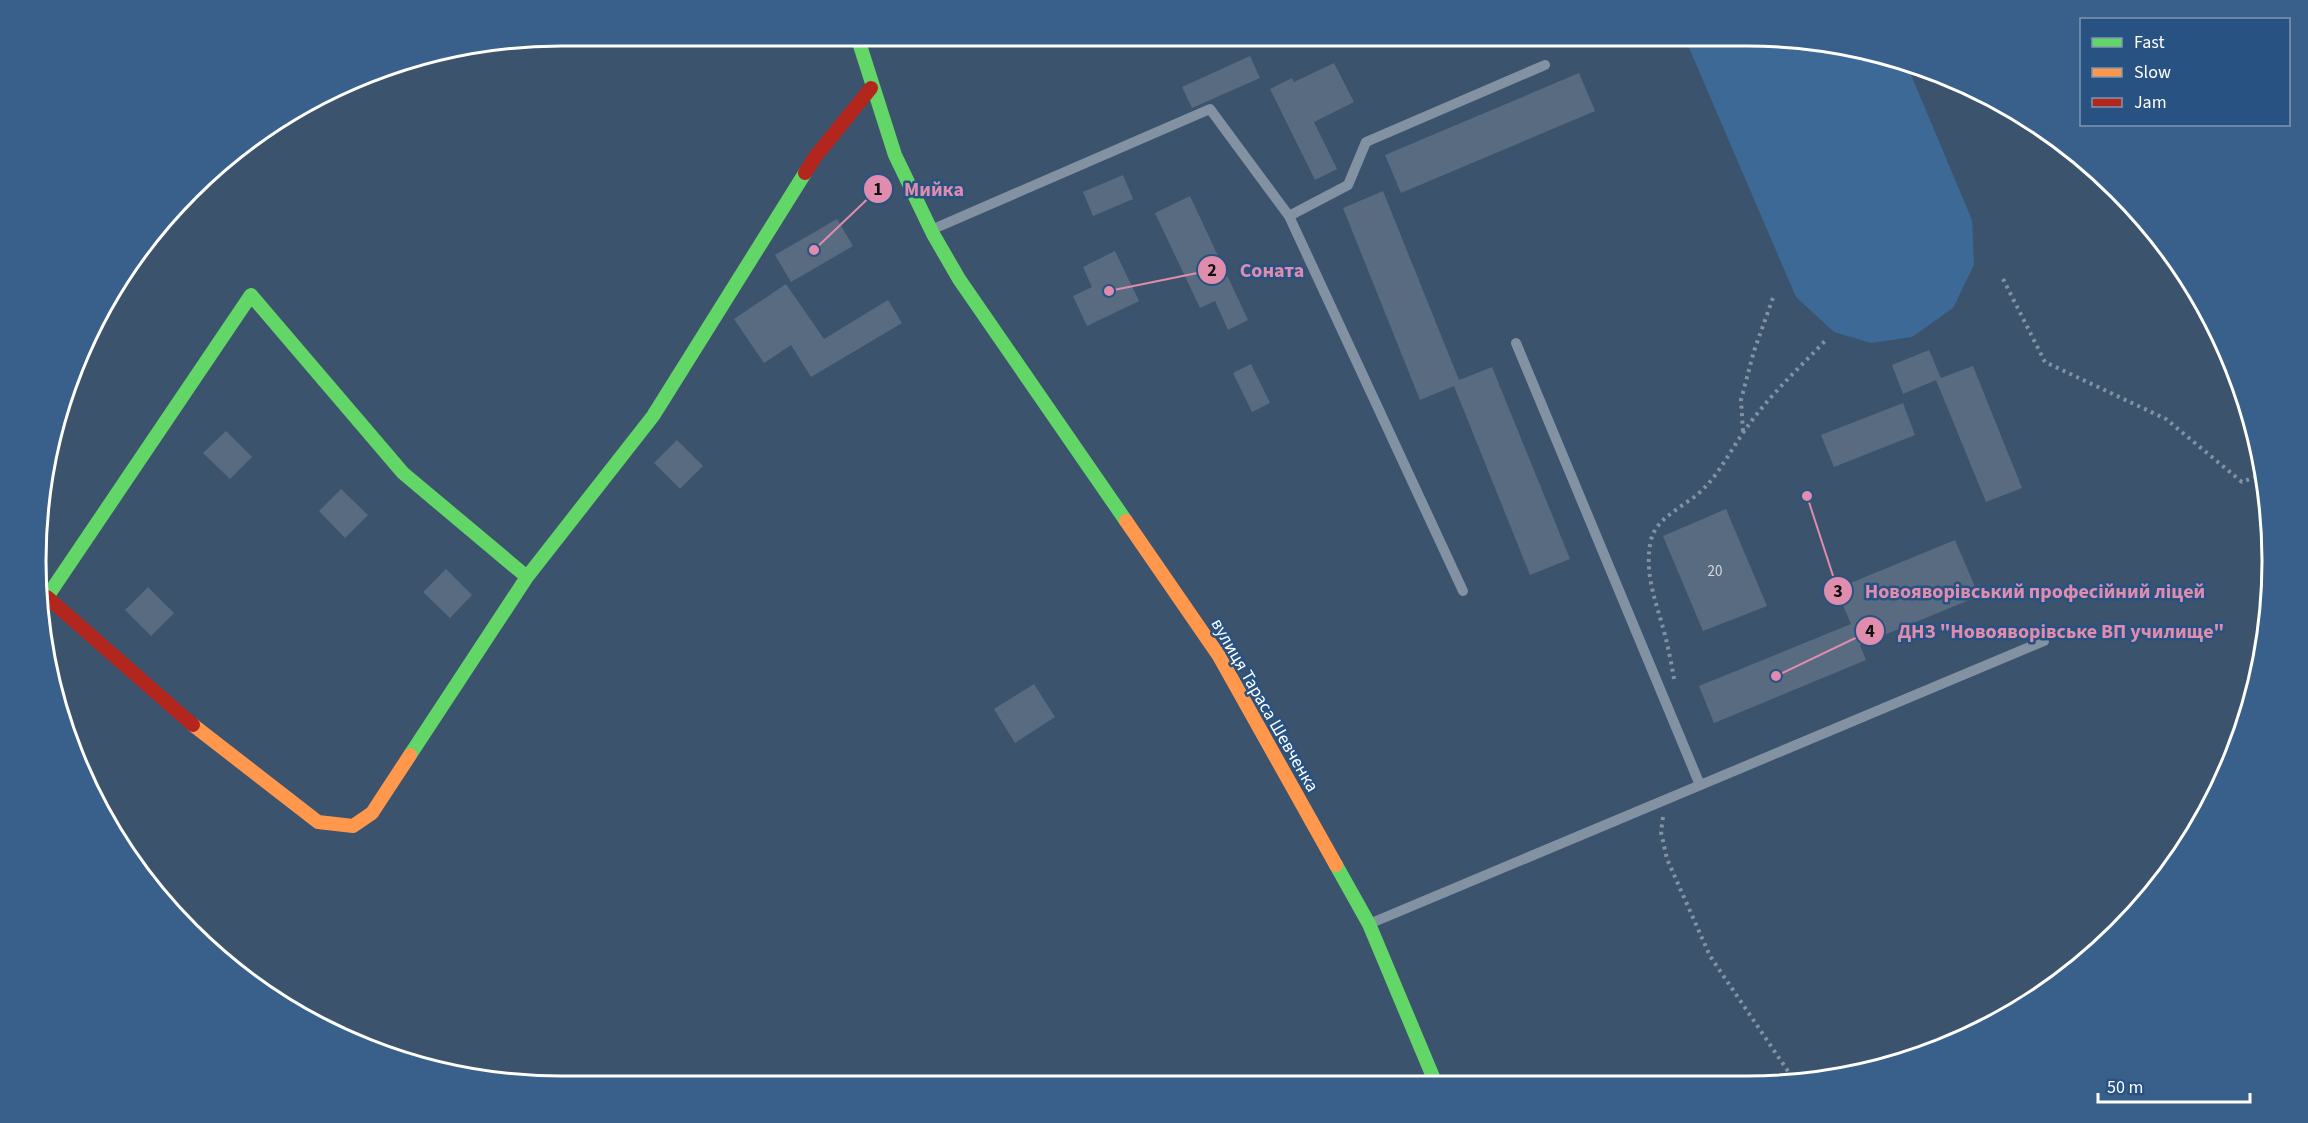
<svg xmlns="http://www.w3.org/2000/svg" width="2308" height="1123" viewBox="0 0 2308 1123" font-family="'Source Sans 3',sans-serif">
	<rect width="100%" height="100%" fill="#3c536d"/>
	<path fill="#3d6997" d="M1684,36H1747L1849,46L1906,63L1972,220L1974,265L1953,308L1912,337L1871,343L1834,332L1796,297Z"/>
	<path fill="#596b80" d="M1250,56L1260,78L1192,108L1182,87Z
		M1334,63L1354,102L1314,122L1337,169L1315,180L1270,89L1292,78L1294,82Z
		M1579,73L1595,111L1401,193L1385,155Z
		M1123,175L1133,199L1093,216L1083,192Z
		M1383,191L1459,380L1492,367L1570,559L1530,575L1454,386L1420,400L1343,208Z
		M1190,196L1248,320L1228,330L1215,301L1200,308L1155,213Z
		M837,219L853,246L791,282L775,255Z
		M1115,251L1139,301L1087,326L1073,296L1092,287L1083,267Z
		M786,284L824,339L888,300L902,323L811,377L791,345L764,363L734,319Z
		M1929,350L1941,378L1973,366L2022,488L1986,502L1936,380L1903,394L1892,365Z
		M1251,364L1270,403L1252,412L1233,373Z
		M1903,403L1915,435L1834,467L1821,435Z
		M226,431L252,457L230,479L203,453Z
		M677,440L703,466L680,489L654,463Z
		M341,489L368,515L345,538L319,511Z
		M1726,509L1767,606L1703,631L1663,536Z
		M1955,540L1979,596L1860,645L1866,660L1714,723L1699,686L1851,624L1836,589Z
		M446,569L472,595L450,618L423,592Z
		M148,587L174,613L151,636L125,610Z
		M1034,684L1055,717L1015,743L994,709Z"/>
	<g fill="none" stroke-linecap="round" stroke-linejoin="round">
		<path stroke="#8292a3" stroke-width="4" stroke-dasharray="3 4.5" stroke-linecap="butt" d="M2003,279L2045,362L2166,419L2242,482L2263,474
			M1743,431L1741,400L1754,351L1774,295
			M1674,679C1672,666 1669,652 1666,639C1658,606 1643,575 1651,540C1656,518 1683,507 1699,493C1719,475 1730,451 1745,430C1768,397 1797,370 1825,341
			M1663,817L1661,832L1667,859L1710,956L1796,1083"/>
		<path stroke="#8292a3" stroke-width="10" d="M1289,216L1348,185L1366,142L1545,65
			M931,230L1210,109L1289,216L1463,591
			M1516,343L1700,785
			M1369,924L2044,641"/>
		<path stroke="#63d668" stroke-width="14" d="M857,36L895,155L933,234L959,279L1126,521
			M47,597L251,295L403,473L527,577
			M410,755L527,577L653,416L805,173
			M1336,865L1369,924L1436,1084"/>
		<path stroke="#ff974d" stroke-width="14" d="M1126,521L1219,656L1336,865
			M193,725L318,822L353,826L372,813L410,755"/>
		<path stroke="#b3261e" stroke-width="14" d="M805,173L815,157L871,88
			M41,603L47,597L193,725"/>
	</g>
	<g text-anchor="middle" stroke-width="5" stroke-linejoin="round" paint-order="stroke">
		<g font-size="15" fill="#d6dadf">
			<text x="1715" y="576">20</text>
		</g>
		<g font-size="18" fill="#fff" stroke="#285281">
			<text transform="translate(1265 705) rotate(60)" y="6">вулиця Тараса Шевченка</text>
		</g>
	</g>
	<path d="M0 0H2308V1123H0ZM561 46H1747A515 515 0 0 1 2262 561V561A515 515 0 0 1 1747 1076H561A515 515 0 0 1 46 561V561A515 515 0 0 1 561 46Z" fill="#39608b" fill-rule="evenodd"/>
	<path fill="none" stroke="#fff" stroke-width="3" d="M561 46H1747A515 515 0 0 1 2262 561V561A515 515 0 0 1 1747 1076H561A515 515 0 0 1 46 561V561A515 515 0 0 1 561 46Z"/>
	<path fill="none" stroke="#e08cad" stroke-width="2" d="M814 250L878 189M1109 291L1212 270M1807 496L1838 591M1776 676L1870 631"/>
	<g fill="#e08cad" stroke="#285281" stroke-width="2">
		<circle cx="814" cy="250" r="6"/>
		<circle cx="1109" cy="291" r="6"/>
		<circle cx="1807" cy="496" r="6"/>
		<circle cx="1776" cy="676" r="6"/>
		<circle cx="878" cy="189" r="15"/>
		<circle cx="1212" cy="270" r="15"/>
		<circle cx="1838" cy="591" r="15"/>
		<circle cx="1870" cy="631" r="15"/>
	</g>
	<g font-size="18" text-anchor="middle" font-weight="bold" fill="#111">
		<text x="878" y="195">1</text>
		<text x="1212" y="276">2</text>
		<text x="1838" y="597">3</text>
		<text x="1870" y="637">4</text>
	</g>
	<g font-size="20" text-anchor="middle" font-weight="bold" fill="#e08cad" stroke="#285281" stroke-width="5" stroke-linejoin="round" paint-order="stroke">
		<text x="934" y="196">Мийка</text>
		<text x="1272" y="277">Соната</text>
		<text x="2035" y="598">Новояворівський професійний ліцей</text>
		<text x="2061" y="638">ДНЗ "Новояворівське ВП училище"</text>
	</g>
	<rect x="2080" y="18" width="210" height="108" fill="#285281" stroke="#7e97b3" stroke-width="1.5"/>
	<rect x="2092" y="38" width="30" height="9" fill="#63d668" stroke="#7e97b3" stroke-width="1.5"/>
	<text x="2134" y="48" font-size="18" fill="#ffffff">Fast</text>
	<rect x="2092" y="68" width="30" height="9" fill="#ff974d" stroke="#7e97b3" stroke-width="1.5"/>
	<text x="2134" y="78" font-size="18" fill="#ffffff">Slow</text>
	<rect x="2092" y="98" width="30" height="9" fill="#b3261e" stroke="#7e97b3" stroke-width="1.5"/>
	<text x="2134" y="108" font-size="18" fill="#ffffff">Jam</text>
	<path d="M2098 1093v9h152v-9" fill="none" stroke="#ffffff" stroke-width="3"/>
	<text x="2107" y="1093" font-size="18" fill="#ffffff" stroke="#285281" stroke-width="4.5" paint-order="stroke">50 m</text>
</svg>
